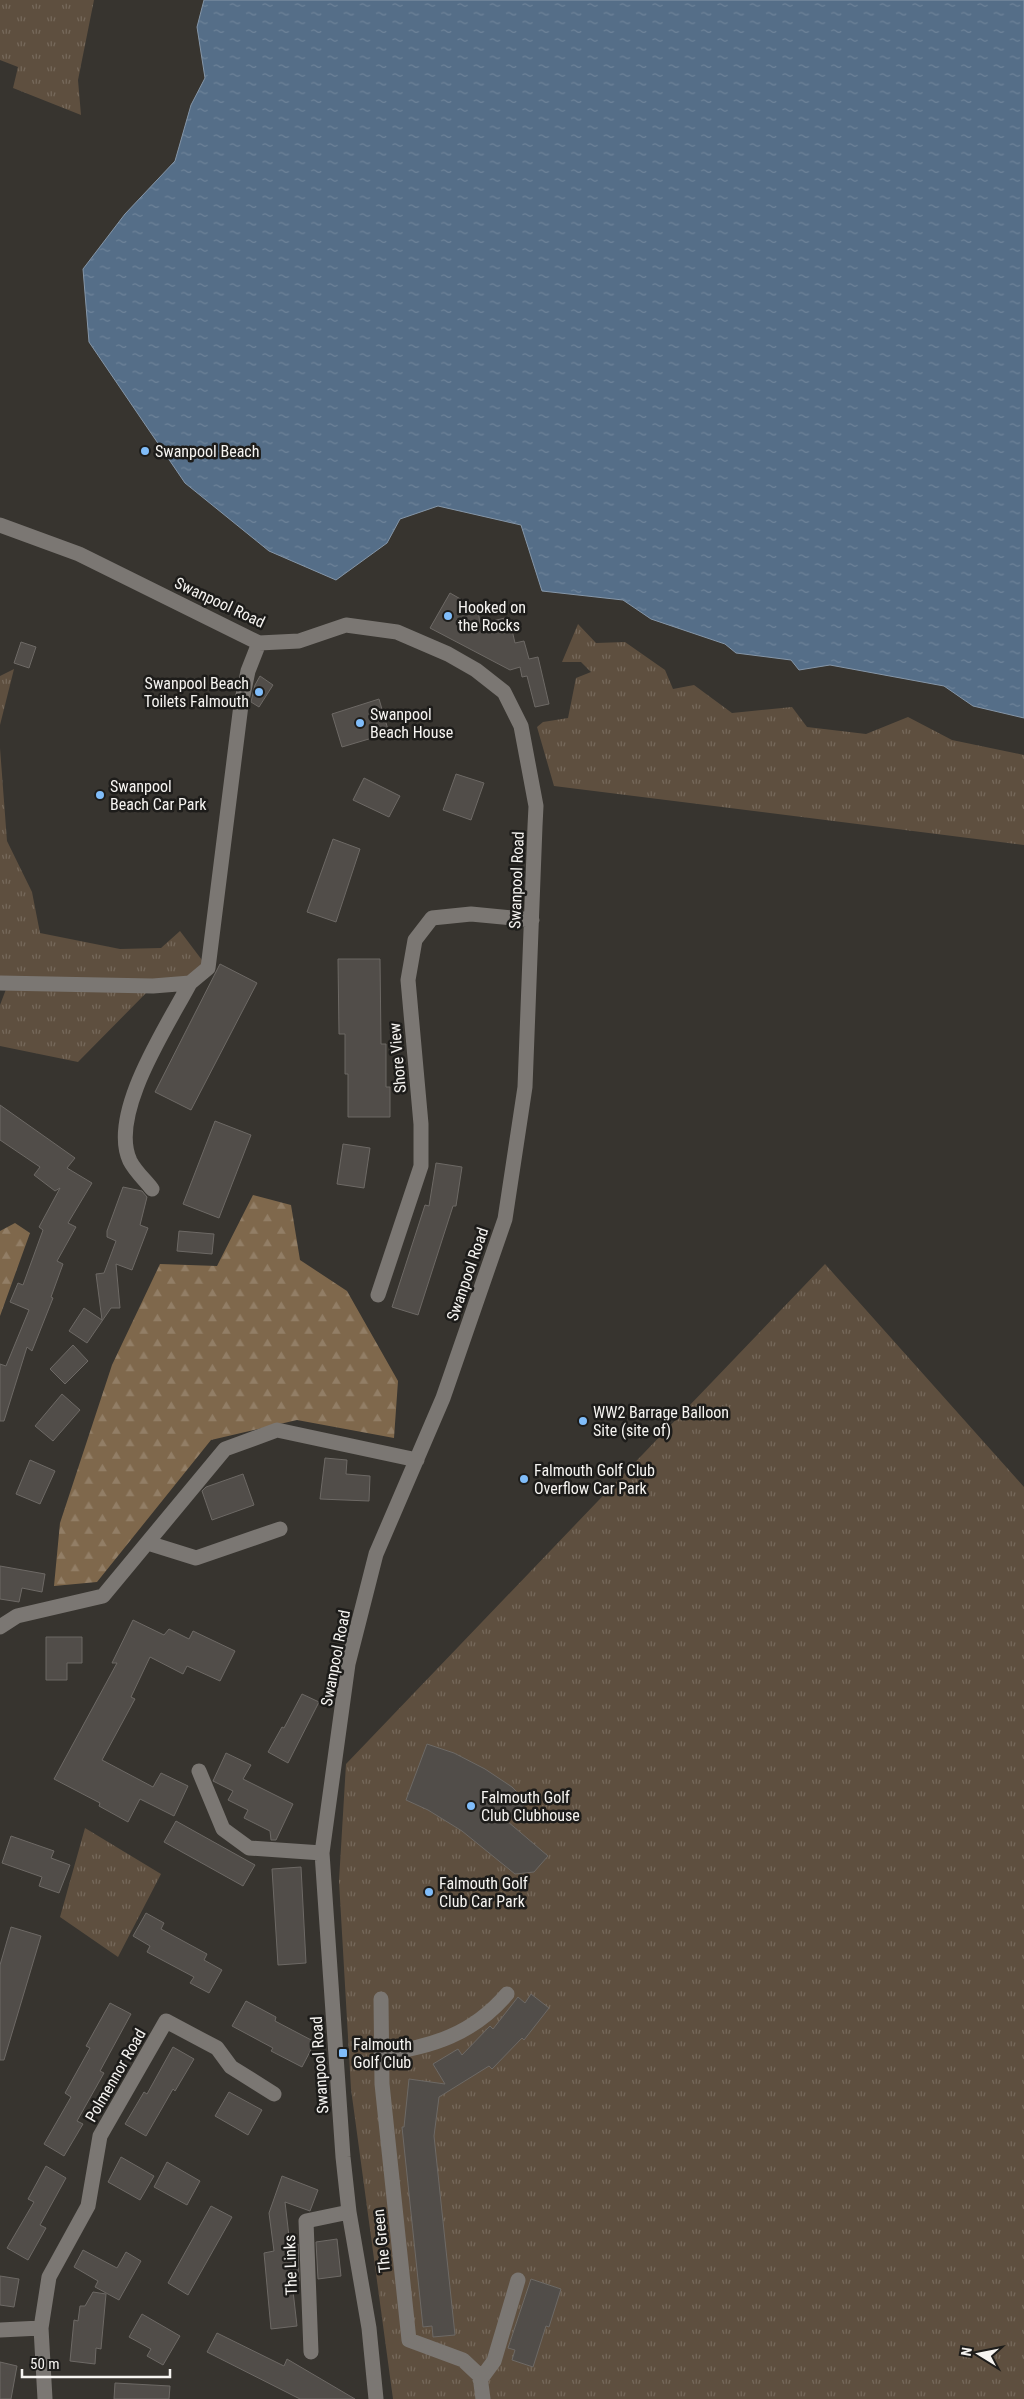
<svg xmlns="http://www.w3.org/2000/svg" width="1024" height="2399" viewBox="0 0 1024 2399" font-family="'Roboto Condensed',sans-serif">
	<defs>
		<pattern id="grass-tufts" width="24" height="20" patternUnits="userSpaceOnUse" patternTransform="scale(1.25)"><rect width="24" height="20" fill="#5e4f3f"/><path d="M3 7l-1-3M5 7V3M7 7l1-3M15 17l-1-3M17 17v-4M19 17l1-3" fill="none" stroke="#76695b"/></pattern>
		<pattern id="forest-firs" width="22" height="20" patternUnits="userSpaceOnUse" patternTransform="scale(1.25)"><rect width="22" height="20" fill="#7f684c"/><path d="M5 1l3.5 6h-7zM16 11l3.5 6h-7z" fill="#927e66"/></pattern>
		<pattern id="water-ripples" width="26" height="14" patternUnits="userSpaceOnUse" patternTransform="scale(1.25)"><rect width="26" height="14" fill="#556e88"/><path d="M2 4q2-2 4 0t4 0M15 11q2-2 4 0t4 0" fill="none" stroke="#6e8399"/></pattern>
	</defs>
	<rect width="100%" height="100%" fill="#37342f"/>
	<path fill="url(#grass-tufts)" d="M0,0H94L78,80L81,115L13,88L18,67L0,60Z
		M578,624L596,643L625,642L665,670L673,689L694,685L732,713L792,707L807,727L866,734L908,717L952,740L1024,755V845L554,786L537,727L543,722L568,718L576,678L591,672L581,662H562Z
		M14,669L0,725V676Z
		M0,748L7,841L32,892L40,933L120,949L161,948L180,931L208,968L190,983L153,986L78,1062L0,1046V1005L8,984L0,983Z
		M825,1264L1024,1487V2399H393L351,2089L339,1881L346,1764Z
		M85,1828L161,1874L118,1957L60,1917Z"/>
	<path fill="url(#forest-firs)" d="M253,1195L291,1205L300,1260L347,1291L398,1381L394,1438L297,1420L211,1440L97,1582L54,1586L60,1523L112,1365L160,1264L217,1266Z
		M15,1223L30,1233L0,1316V1231Z"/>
	<path fill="url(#water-ripples)" stroke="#8596a8" d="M204,0H1024V718L973,706L944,686L830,665L799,670L791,660L736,653L725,644L651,619L623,600L542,591L521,525L438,506L400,519L387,543L336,580L269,551L185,483L89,342L83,269L125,214L175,161L191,105L205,78L197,27Z"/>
	<path fill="#514d49" stroke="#6d6965" d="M450,593L478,609L480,624L509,617L515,643L524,641L529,659L538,657L549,704L535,707L527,676L522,677L520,667L510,670L430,628Z
		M21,642L36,647L29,668L14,663Z
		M260,676L273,685L259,707L251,702L255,685Z
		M379,699L389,733L342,747L332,714Z
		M456,774L484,783L471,820L443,810Z
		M364,778L400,796L389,817L353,800Z
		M333,839L360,849L336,922L307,912Z
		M338,959H380L381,1044H386V1087H390V1117H348V1074H345V1034H339Z
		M220,964L257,983L191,1110L155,1092Z
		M0,1105L75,1158L67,1168L92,1183L68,1223L76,1227L57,1261L63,1264L51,1297L53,1298L32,1351L27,1347L4,1421H0V1364L6,1366L29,1310L10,1302L18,1283L23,1285L43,1230L39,1227L60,1188L55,1191L34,1175L40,1167L0,1140Z
		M215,1121L251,1135L219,1218L183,1204Z
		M343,1144L370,1148L364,1188L337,1184Z
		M436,1163L462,1167L456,1206H453L418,1315L392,1307L425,1205L429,1206Z
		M123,1187L142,1191L147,1197L140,1225L148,1228L132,1270L116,1264L120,1308H111L87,1343L69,1331L84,1308L102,1320L96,1274L104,1273L116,1241L107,1237V1231Z
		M179,1231L214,1234L212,1254L177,1251Z
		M73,1345L88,1361L65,1384L50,1369Z
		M62,1394L80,1410L53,1441L35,1426Z
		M325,1458L347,1460L346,1474L370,1476L369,1501L320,1499Z
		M30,1460L55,1471L40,1504L16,1494Z
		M243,1474L254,1505L212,1520L202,1491L206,1487Z
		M0,1566L45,1574L42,1592L22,1588L19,1602L0,1599Z
		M133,1620L164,1635L169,1629L189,1639L193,1631L235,1651L220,1681L187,1666L183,1674L150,1657L131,1697L135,1699L102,1760L153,1787L161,1773L188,1786L174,1816L140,1799L128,1822L99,1806L100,1803L54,1779L117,1663H112Z
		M46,1637H82V1663H67V1680H46Z
		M302,1694L319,1702L288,1763L268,1752L282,1727L284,1728Z
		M427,1744L454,1753L485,1769L512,1787L527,1802L507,1821L548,1856L534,1872L515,1874L462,1831L428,1810L406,1800Z
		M226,1753L251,1765L243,1779L293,1804L276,1840H271L270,1831L244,1818L248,1810L228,1800L233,1791L213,1781Z
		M176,1821L255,1865L243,1886L164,1842Z
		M11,1836L54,1851L51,1858L70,1865L59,1893L39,1886L42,1877L2,1863Z
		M301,1867L306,1963L278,1965L272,1869Z
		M146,1913L164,1923L161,1929L207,1954L204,1960L222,1970L209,1993L190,1983L194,1977L147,1952L150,1946L133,1936Z
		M11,1927L41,1936L4,2060H0V1965Z
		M531,1994L549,2008L524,2040L522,2038L492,2069L489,2066L439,2097L434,2136L455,2335L433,2337L432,2326L423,2327L402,2127H404L409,2079L445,2084L433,2064L458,2049L462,2055L490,2026L493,2029L518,1997L525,2003Z
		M246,2001L276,2017L275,2021L315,2042L302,2067L271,2051L273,2048L232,2026Z
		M110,2003L131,2014L100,2071L104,2073L77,2121L83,2124L64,2156L44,2144L71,2097L65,2093L90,2048L86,2046Z
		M173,2047L194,2059L175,2091L173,2089L146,2136L125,2124L144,2092L147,2094Z
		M229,2092L262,2110L248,2135L215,2116Z
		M121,2157L154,2176L140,2200L108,2182Z
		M167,2162L200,2181L187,2205L154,2187Z
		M46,2166L66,2178L40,2225L46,2228L28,2260L7,2248L34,2202L28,2199Z
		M282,2176L318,2190L310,2211L285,2202L290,2245L298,2244L299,2281L292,2282L297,2326L271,2329L264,2253L274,2251L269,2213Z
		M211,2206L232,2217L188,2295L168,2283Z
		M337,2239L341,2276L318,2279L316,2242Z
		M83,2250L117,2268L126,2252L141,2261L119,2300L95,2287L98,2281L74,2267Z
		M0,2276L19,2279L14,2307L0,2305Z
		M531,2279L561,2289L549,2327L546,2326L533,2367L512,2360L515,2350L508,2348Z
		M93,2292L106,2294L101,2349L96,2348L95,2364L70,2361L74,2320L78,2321L80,2306H85Z
		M142,2314L180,2336L163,2365L147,2356L151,2349L129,2337Z
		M217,2333L284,2366L287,2359L355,2399H300L207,2352Z
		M0,2362L17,2366L11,2399H0Z
		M115,2383L170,2386L169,2399H114Z"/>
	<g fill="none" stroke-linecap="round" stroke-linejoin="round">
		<path stroke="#7b7773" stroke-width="15" d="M0,525L79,554L259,643L299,641L346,625L397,632L448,654L476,670L504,692L521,726L536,806L535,826L525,1087L505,1219L443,1398L376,1554L348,1664L322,1853L343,2157L349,2212L369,2328L376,2399
			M0,983L153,986L190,983L208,968L241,705L248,671L259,643
			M152,1189C145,1180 135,1171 130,1161C108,1114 168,1025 190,983
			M378,1295L421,1166V1124L408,980L415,940L432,918L471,914L532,920
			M148,1543L196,1558L280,1529
			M0,1627L17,1616L103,1596L225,1449L277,1430L417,1460
			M199,1771L223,1829L249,1848L322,1853
			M381,1999L382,2084L409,2340L463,2360L480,2376L483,2399
			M381,2054C432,2047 473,2034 507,1994
			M41,2328L49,2277L88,2206L100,2136L166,2021L217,2048L231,2067L274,2094
			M0,2330L41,2328L45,2399
			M311,2352L306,2221L349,2212
			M480,2380L494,2361L518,2280"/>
	</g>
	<g fill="#80bdfa" stroke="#1d1c1a" stroke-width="2">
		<circle cx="145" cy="451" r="5"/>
		<circle cx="448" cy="616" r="5"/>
		<circle cx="259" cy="692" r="5"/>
		<circle cx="360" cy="723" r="5"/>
		<circle cx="100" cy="795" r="5"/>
		<circle cx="583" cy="1421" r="5"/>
		<circle cx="524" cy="1479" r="5"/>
		<circle cx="471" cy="1806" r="5"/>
		<circle cx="429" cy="1892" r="5"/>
		<rect x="338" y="2048" width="10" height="10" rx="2.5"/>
	</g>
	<g text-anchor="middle" stroke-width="5" stroke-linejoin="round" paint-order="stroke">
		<g font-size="16" fill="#f6f4f1" stroke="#1d1c1a" text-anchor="start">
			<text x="155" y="457">Swanpool Beach</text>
			<text x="458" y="613">Hooked on<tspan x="458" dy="18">the Rocks</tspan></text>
			<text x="249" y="689" text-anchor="end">Swanpool Beach<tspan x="249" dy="18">Toilets Falmouth</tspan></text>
			<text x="370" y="720">Swanpool<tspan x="370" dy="18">Beach House</tspan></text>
			<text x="110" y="792">Swanpool<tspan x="110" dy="18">Beach Car Park</tspan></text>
			<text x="593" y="1418">WW2 Barrage Balloon<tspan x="593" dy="18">Site (site of)</tspan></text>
			<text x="534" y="1476">Falmouth Golf Club<tspan x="534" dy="18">Overflow Car Park</tspan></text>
			<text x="481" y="1803">Falmouth Golf<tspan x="481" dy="18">Club Clubhouse</tspan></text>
			<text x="439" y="1889">Falmouth Golf<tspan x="439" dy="18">Club Car Park</tspan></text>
			<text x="353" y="2050">Falmouth<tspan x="353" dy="18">Golf Club</tspan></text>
		</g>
		<g font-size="16" fill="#f6f4f1" stroke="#1d1c1a">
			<text transform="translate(220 602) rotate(25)" y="6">Swanpool Road</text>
			<text transform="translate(516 880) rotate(-88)" y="6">Swanpool Road</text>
			<text transform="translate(397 1058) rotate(-95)" y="6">Shore View</text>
			<text transform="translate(467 1274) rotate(-71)" y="6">Swanpool Road</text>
			<text transform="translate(335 1658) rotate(-79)" y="6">Swanpool Road</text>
			<text transform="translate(319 2065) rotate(-94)" y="6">Swanpool Road</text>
			<text transform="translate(115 2075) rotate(-60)" y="6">Polmennor Road</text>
			<text transform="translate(381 2241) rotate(-96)" y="6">The Green</text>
			<text transform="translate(290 2265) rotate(-92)" y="6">The Links</text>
		</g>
	</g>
	<g transform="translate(979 2354) rotate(280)" stroke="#1d1c1a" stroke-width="4" paint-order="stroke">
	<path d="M0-4L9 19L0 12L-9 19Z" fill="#f6f4f1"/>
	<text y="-8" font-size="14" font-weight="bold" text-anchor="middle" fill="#f6f4f1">N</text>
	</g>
	<path d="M22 2369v8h148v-8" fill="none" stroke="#f6f4f1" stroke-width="2.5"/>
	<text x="30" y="2369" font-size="15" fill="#f6f4f1" stroke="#1d1c1a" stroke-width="4" paint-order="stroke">50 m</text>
</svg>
